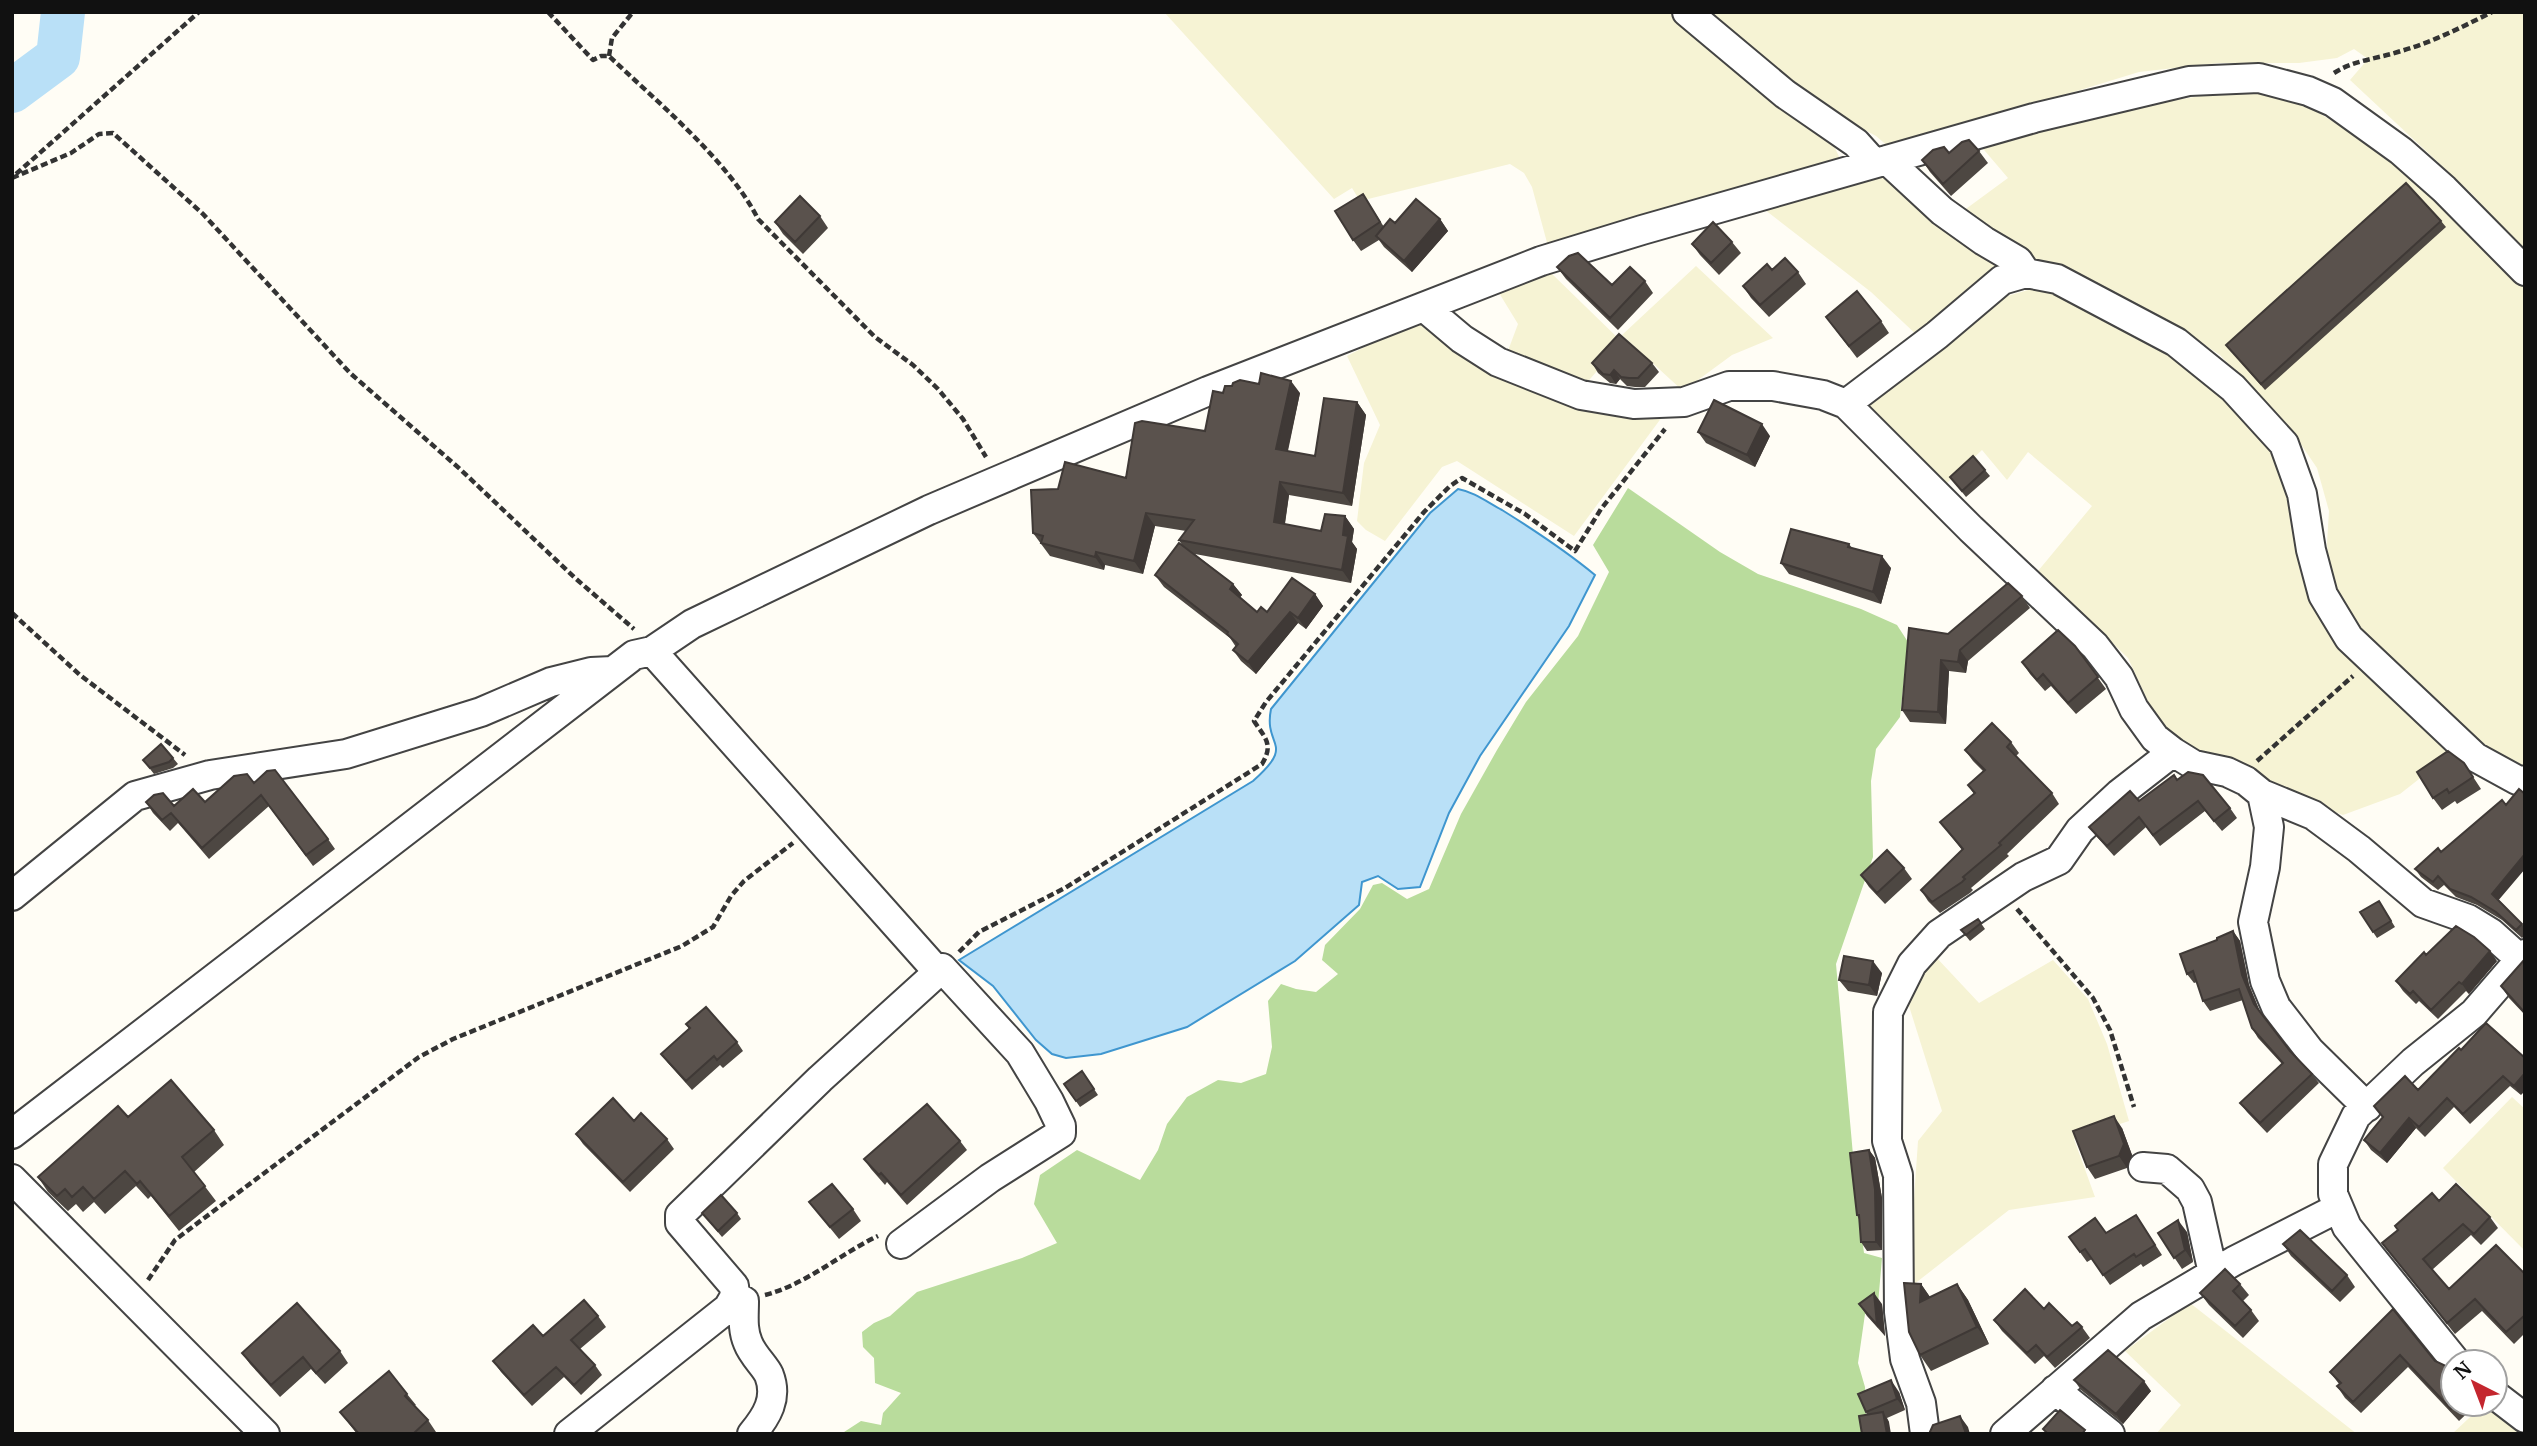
<svg xmlns="http://www.w3.org/2000/svg" width="2537" height="1446" viewBox="0 0 2537 1446" font-family="Merriweather,serif">
	<rect width="100%" height="100%" fill="#fffdf5"/>
	<path fill="#f6f3d4" d="M1164,12H1677L1821,130L1835,148L1842,163L1549,250L1532,187L1524,173L1510,164L1360,201L1352,188L1334,199Z
		M1701,12H2525V252L2472,194L2350,80L2368,59L2354,49L2337,58L2299,63H2219L2139,72L1890,148L1876,136L1835,114L1729,36Z
		M2247,89L2307,106L2386,153L2428,187L2525,287V770L2515,768L2460,725L2355,622L2338,598L2329,570L2327,543L2329,511L2317,468L2298,440L2220,355L2182,330L1978,231L1959,214L2008,178L1979,144L2149,104Z
		M1884,170L1996,256L2001,271L1920,338L1871,292L1760,206Z
		M1696,266L1773,338L1732,355L1683,391L1622,335Z
		M1548,270L1622,342L1584,386L1506,356L1518,324L1496,288Z
		M2028,290H2054L2178,353L2251,424L2282,466L2295,508L2299,557L2456,750L2400,794L2343,815L2256,782L2202,753L2169,731L2152,710L2128,658L2038,571L2092,506L2028,452L2007,480L1982,450L1945,485L1911,447L1899,444L1859,404L1919,369L2004,297Z
		M1419,319L1590,411L1662,417L1574,536L1457,461L1442,467L1385,541L1366,530L1357,521L1364,463L1380,425L1347,356Z
		M1935,956L1979,1003L2053,960L2088,999L2107,1044L2129,1121L2074,1139L2095,1197L2009,1210L1913,1285L1914,1199L1918,1141L1942,1111L1909,1006L1914,982Z
		M2512,1097L2525,1109V1251L2443,1168Z
		M2190,1303L2357,1434H2156L2181,1405L2125,1351Z
		M2484,1404L2525,1431V1434H2452Z"/>
	<path fill="#b9dc9c" d="M1628,488L1720,552L1758,574L1861,609L1897,625L1908,642L1900,717L1876,749L1871,781L1873,857L1836,964L1857,1200L1864,1253L1882,1258L1878,1304L1865,1314L1858,1363L1865,1387L1866,1417L1864,1434H841L861,1421L881,1425L883,1413L901,1393L875,1383L874,1358L863,1347L862,1332L874,1323L890,1316L917,1292L1022,1258L1057,1243L1034,1204L1040,1175L1077,1150L1140,1180L1158,1150L1167,1124L1187,1097L1218,1080L1241,1083L1266,1074L1272,1047L1268,1001L1281,984L1296,989L1316,992L1338,974L1322,960L1325,945L1360,909L1373,885L1382,883L1407,899L1429,889L1461,814L1497,750L1526,702L1578,636L1609,572L1593,545Z"/>
	<path fill="#b9e0f7" stroke="#3f96cf" stroke-width="2" d="M1458,489C1474,492 1487,502 1502,510C1534,530 1566,551 1595,575L1569,626L1480,756L1449,813L1420,887L1398,889L1378,876L1362,882L1359,905L1295,961L1187,1027L1101,1054L1066,1058L1052,1054L1036,1040L993,986L959,960L1253,781C1297,742 1263,748 1271,709L1430,513Z"/>
	<g fill="none" stroke-linecap="round" stroke-linejoin="round">
		<path stroke="#b9e0f7" stroke-width="44" d="M12,91L58,57L63,12"/>
		<defs>
			<path id="minor" d="M1687,12L1785,94L1856,143L1874,163
				M1887,160L1942,211L1984,241L2018,261L2026,273
				M1424,307L1462,339L1498,362L1581,395L1634,404L1684,402L1729,386H1773L1823,395L1846,404L1971,529L2095,646L2119,677L2134,709L2155,738L2173,752L2119,794L2080,830L2059,860L2023,877L1939,934L1912,964L1888,1012L1887,1141L1898,1175L1899,1312L1905,1359L1921,1403L1925,1434
				M1846,404L1937,335L2002,280L2026,273L2057,279L2176,342L2233,388L2284,444L2302,494L2311,550L2323,595L2349,638L2475,757L2517,780L2525,781
				M2173,752L2194,765L2227,772L2246,781L2262,794L2313,815L2359,849L2423,903L2468,919L2491,933L2520,959
				M2262,794L2269,827L2265,867L2253,922L2265,981L2276,1007L2310,1051L2367,1107
				M12,896L135,796L210,775L346,754L481,712L551,682L591,672L613,671
				M12,1134L634,655L652,651L692,624L929,510L1208,391L1541,261L1642,230L2034,118L2189,81L2259,78L2308,91L2333,102L2401,151L2444,189L2525,271
				M2143,1167L2167,1169L2190,1189L2197,1202L2213,1273
				M12,1179L265,1434
				M901,1244L990,1178L1061,1133V1126L1049,1101L1020,1053L942,968
				M735,1296L744,1301C744,1316 742,1329 748,1343C753,1356 765,1366 769,1375C778,1398 767,1416 752,1434
				M2456,1362L2347,1227L2333,1194V1164L2356,1116L2413,1062L2474,1013L2525,954
				M2055,1390L2110,1434
				M2495,1395L2525,1418
				M569,1434L728,1308L735,1296L734,1286L680,1223V1215L820,1079L938,972L652,651
				M2005,1434L2141,1316L2234,1261L2338,1208"/>
		</defs>
		<use href="#minor" stroke="#444" stroke-width="32"/>
		<path stroke="#333" stroke-width="4.5" stroke-dasharray="7 3.5" stroke-linecap="butt" d="M548,12L593,60L601,56H609C656,101 729,161 758,219L875,337L913,365L938,389L963,419L986,457
			M609,56L612,38L633,12
			M2334,73C2354,60 2377,59 2401,51C2433,42 2462,27 2492,12
			M16,174L199,12
			M12,178L71,153L99,134L113,133L203,214L350,373L460,469L575,578L634,629
			M12,613L80,675L185,755
			M2257,761L2353,676
			M2017,909L2093,998L2110,1030L2134,1107
			M959,952L979,932L1065,888L1262,764C1274,744 1265,738 1254,721L1266,702L1424,512L1450,486L1462,478L1525,514L1575,551L1601,509L1665,429
			M148,1280L175,1240L419,1057L453,1039L682,946L713,927L731,896L744,881L793,843
			M765,1295C807,1284 840,1254 878,1236"/>
		<use href="#minor" stroke="#fff" stroke-width="28"/>
	</g>
	<path fill="#4d4742" d="M1979,151L1988,163L1951,196L1930,172L1922,160L1949,153Z
		M1363,194L1384,227L1395,223L1440,219L1448,231L1412,272L1384,247L1379,240L1361,251L1353,240Z
		M820,216L828,228L803,254L783,234L775,222Z
		M2441,221L2446,227L2265,390L2226,345Z
		M1732,242L1741,253L1719,275L1700,255L1692,244Z
		M1557,267L1612,285L1645,281L1653,293L1618,330L1566,279Z
		M1772,270L1798,272L1806,284L1769,317L1751,298L1743,286Z
		M1826,317L1881,321L1889,333L1857,358Z
		M1592,363H1652L1659,372L1645,387H1635L1627,386L1620,379L1616,384L1610,383L1598,373Z
		M1232,386L1300,393L1288,451L1315,456L1357,402L1366,415L1352,506L1289,495L1285,524L1321,531L1345,516L1354,529L1352,542L1357,549L1351,583L1195,554L1233,584L1242,595L1240,597L1257,612H1267L1315,594L1323,606L1306,629L1298,623L1256,674L1241,661L1233,650L1236,647L1230,638L1164,587L1155,575L1182,545L1179,540L1186,531L1155,526L1143,574L1105,565L1104,570L1050,556L1033,533L1058,489L1126,478L1205,431L1223,393Z
		M1698,432L1770,436L1755,467L1706,443Z
		M1985,470L1990,476L1966,497L1950,477Z
		M1849,544L1852,548L1891,568L1881,604L1789,574L1781,563Z
		M2022,596L2030,608L1968,661L1966,673L1949,671L1946,724L1910,722L1902,710L1948,634Z
		M2075,646L2106,689L2076,714L2051,686L2045,691L2030,674L2022,662Z
		M2011,742L2019,753L2016,756L2052,793L2059,804L2007,854L2009,856L1971,888L1973,890L1970,893L1940,913L1928,901L1921,890L1962,850L1940,822L1974,794L1968,785L1983,771L1973,761L1965,750Z
		M173,758L178,764L173,768L154,774L143,760Z
		M2464,763L2481,789L2457,804L2455,801L2442,810L2433,798Z
		M2177,780L2230,808L2237,818L2222,831L2205,811L2160,846L2146,827L2114,856L2097,837L2089,827Z
		M254,783L328,839L335,849L313,866L269,806L209,859L178,823L170,831L153,813L146,802L174,806L205,802Z
		M2441,852L2499,900L2522,924L2525,928V935L2522,938L2502,920L2477,905L2456,897L2444,885L2438,890L2421,877L2415,869Z
		M1904,868L1912,879L1885,904L1869,887L1861,875Z
		M2379,901L2395,927L2377,938L2373,932Z
		M1978,919L1985,929L1970,941L1961,930Z
		M2233,931L2240,941L2249,985L2260,1012L2290,1051L2312,1074L2319,1083L2267,1133L2247,1112L2240,1103L2282,1064L2258,1038L2252,1028L2243,1000L2210,1011L2203,1001L2197,982L2194,983L2187,974L2217,940Z
		M2426,955L2497,961L2469,994L2466,991L2438,1019L2419,1001L2416,1004L2403,991L2396,981Z
		M2525,959V1015L2509,998L2501,986Z
		M1882,973L1877,996L1848,991L1839,980Z
		M2486,1023L2521,1095L2510,1086L2470,1124L2454,1107L2425,1137L2416,1128L2387,1163L2371,1150L2364,1140L2461,1050Z
		M686,1024L737,1042L743,1051L723,1068L720,1065L692,1090L668,1063L661,1054L689,1029Z
		M1082,1071L1098,1095L1080,1107L1064,1084Z
		M128,1117L214,1130L224,1145L194,1172L216,1201L179,1231L151,1196L148,1199L136,1186L105,1214L94,1202L83,1212L76,1204L68,1211L48,1192L38,1177Z
		M634,1121L667,1139L674,1149L630,1192L583,1144L576,1134Z
		M2122,1128L2132,1155L2127,1168L2095,1179L2087,1167Z
		M960,1141L967,1150L907,1205L887,1182L885,1185L871,1169L864,1159Z
		M1869,1150L1875,1158L1882,1198V1250L1867,1251L1861,1242L1859,1219L1857,1215Z
		M2439,1201L2490,1217L2498,1228L2481,1245L2471,1235L2432,1270L2449,1289L2525,1274V1333L2514,1344L2482,1311L2455,1334L2382,1243L2398,1230L2395,1226Z
		M809,1202L853,1209L861,1221L839,1239Z
		M702,1213H737L741,1219L722,1237Z
		M2136,1215L2162,1255L2143,1267L2141,1264L2110,1285L2092,1259L2087,1262L2069,1237L2106,1233Z
		M2187,1232L2193,1262L2182,1269L2158,1233Z
		M2283,1244L2347,1275L2355,1287L2340,1302L2291,1256Z
		M1921,1284L1930,1297L1957,1284L1968,1300L1989,1344L1931,1371L1920,1355Z
		M2240,1284L2249,1295L2243,1301L2251,1310L2259,1321L2243,1338L2209,1305L2200,1293Z
		M1859,1304H1882L1885,1336L1867,1316Z
		M2044,1309L2072,1326L2082,1327L2090,1338L2055,1368L2044,1356L2035,1364L2002,1331L1994,1320Z
		M2393,1309L2453,1404H2477L2459,1421L2408,1367L2361,1413L2345,1398L2337,1386L2339,1384L2330,1372Z
		M598,1316L606,1327L580,1349L595,1365L602,1375L581,1395L564,1377L532,1406L501,1372L493,1361L543,1336Z
		M340,1351L348,1363L325,1384L311,1369L280,1397L250,1364L242,1353Z
		M2074,1380L2151,1391L2123,1424L2081,1390Z
		M1899,1392L1905,1410L1887,1418L1889,1422L1867,1415L1866,1412Z
		M407,1394L416,1405L414,1406L428,1420L436,1432L434,1434H357L340,1412Z"/>
	<path fill="#3f3936" d="M1440,219L1448,231L1412,272L1404,261Z
		M1614,370L1620,379L1616,384L1610,375Z
		M1291,381L1300,393L1285,462L1276,449Z
		M1357,402L1366,415L1352,506L1343,493Z
		M1762,424L1770,436L1755,467L1747,455Z
		M1280,482L1289,495L1283,535L1274,522Z
		M1146,513L1155,526L1143,574L1134,561Z
		M1345,516L1354,529L1352,542L1357,549L1351,583L1342,570L1343,535Z
		M1096,552L1105,565L1104,570L1095,557Z
		M1882,556L1891,568L1881,604L1873,592Z
		M1233,584L1242,595L1238,600L1230,589Z
		M1315,594L1323,606L1306,629L1298,618Z
		M1290,612L1298,623L1256,674L1248,662Z
		M1960,650L1968,661L1966,673L1958,662Z
		M1941,660L1949,671L1946,724L1938,712Z
		M2525,854V869L2497,902L2492,894Z
		M2233,931L2240,941L2249,985L2261,1014L2254,1004L2242,975Z
		M2490,951L2497,961L2469,994L2462,984Z
		M1873,961L1882,973L1877,996L1869,985Z
		M2525,1073V1091L2521,1095L2514,1086Z
		M2114,1116L2122,1128L2132,1155L2127,1168L2119,1156Z
		M2409,1118L2416,1128L2387,1163L2380,1153Z
		M1869,1150L1875,1158L1882,1198V1250L1876,1242Z
		M2178,1220L2187,1232L2193,1262L2185,1250Z
		M1921,1284L1932,1300L1920,1302Z
		M1957,1284L1968,1300L1989,1344L1977,1327Z
		M1874,1293L1882,1304L1885,1336L1877,1325Z
		M1891,1380L1899,1392L1905,1410L1897,1399Z
		M2144,1381L2151,1391L2123,1424L2116,1414Z
		M1883,1412L1889,1422L1891,1434H1887Z
		M1960,1416L1968,1427L1970,1434H1966Z"/>
	<path fill="#5a524d" stroke="#3f3936" stroke-width="2" d="M1969,140L1979,151L1943,184L1922,160L1933,150L1944,147L1949,153L1962,142Z
		M2406,183L2441,221L2261,384L2226,345Z
		M1363,194L1380,222L1353,240L1335,211Z
		M800,196L820,216L795,242L775,222Z
		M1416,199L1440,219L1404,261L1376,236L1390,219L1395,223Z
		M1713,222L1732,242L1711,263L1692,244Z
		M1578,253L1612,285L1630,267L1645,281L1610,318L1557,267L1569,256Z
		M1785,258L1798,272L1760,305L1743,286L1767,264L1772,270Z
		M1857,291L1881,321L1849,346L1826,317Z
		M1619,334L1652,363L1638,378H1629L1621,377L1614,370L1610,375L1603,374L1592,363Z
		M1261,373L1291,381L1276,449L1315,456L1324,398L1357,402L1343,493L1280,482L1274,522L1321,531L1325,514L1345,516L1343,535L1348,536L1342,570L1179,540L1194,520L1146,513L1134,561L1096,552L1095,557L1041,543L1043,536L1033,533L1031,490L1058,489L1065,462L1126,478L1135,423L1142,421L1205,431L1213,391L1223,393L1225,386H1232L1233,383L1240,380L1259,384Z
		M1714,400L1762,424L1747,455L1698,432Z
		M1973,456L1985,470L1962,491L1950,477Z
		M1791,529L1849,544L1848,547L1882,556L1873,592L1781,563Z
		M1179,543L1233,584L1230,589L1257,612L1261,607L1267,612L1292,578L1315,594L1298,618L1290,612L1248,662L1233,650L1238,644L1227,634L1228,632L1155,575Z
		M2008,583L2022,596L1960,650L1958,662L1941,660L1938,712L1902,710L1909,628L1948,634Z
		M2058,630L2075,646L2098,677L2068,703L2043,674L2037,680L2022,662Z
		M1992,723L2011,742L2007,747L2052,793L1999,843L2001,845L1963,877L1965,879L1962,882L1932,902L1921,890L1963,849L1940,822L1975,793L1968,785L1985,770L1965,750Z
		M161,744L173,758L169,762L150,768L143,760Z
		M2448,751L2464,763L2473,777L2449,793L2447,789L2433,798L2417,772Z
		M275,770L328,839L306,855L261,795L202,848L171,813L162,820L146,802L154,795L163,793L174,806L193,789L205,802L234,776L247,774L254,783L267,771Z
		M2188,772L2203,775L2230,808L2214,821L2198,801L2153,835L2139,817L2107,846L2089,827L2130,791L2139,801L2174,775L2177,780Z
		M2519,789L2525,794V854L2492,894L2522,924L2516,930L2496,912L2471,897L2450,889L2438,876L2433,882L2415,869L2438,848L2441,852L2502,800L2506,805Z
		M1887,850L1904,868L1877,893L1861,875Z
		M2379,901L2391,921L2373,932L2360,912Z
		M1978,919L1981,923L1966,935L1961,930Z
		M2456,926L2474,937L2490,951L2462,984L2459,982L2431,1010L2413,991L2410,994L2396,981L2424,952L2426,955Z
		M2233,931L2242,975L2254,1004L2290,1051L2312,1074L2260,1123L2240,1103L2283,1063L2252,1028L2239,989L2203,1001L2193,971L2187,974L2180,954L2217,940V938Z
		M1844,956L1873,961L1869,985L1839,980Z
		M2525,959V1013L2501,986Z
		M706,1007L737,1042L717,1060L714,1056L686,1081L661,1054L690,1028L686,1024Z
		M2486,1023L2525,1058V1073L2514,1086L2503,1076L2463,1114L2447,1098L2419,1127L2409,1118L2380,1153L2364,1140L2383,1117L2374,1106L2405,1076L2418,1090L2459,1048L2461,1050Z
		M1082,1071L1094,1089L1076,1101L1064,1084Z
		M171,1080L214,1130L182,1157L205,1186L169,1216L140,1181L137,1184L125,1171L94,1199L83,1187L72,1197L65,1189L57,1196L38,1177L118,1106L128,1117Z
		M613,1098L634,1121L641,1113L667,1139L623,1182L576,1134Z
		M927,1104L960,1141L901,1195L881,1173L879,1175L864,1159Z
		M2114,1116L2124,1144L2119,1156L2087,1167L2073,1131Z
		M1869,1150L1875,1189L1876,1242H1861L1859,1215H1857L1850,1153Z
		M832,1184L853,1209L830,1227L809,1202Z
		M2456,1184L2490,1217L2474,1234L2463,1224L2423,1259L2449,1289L2496,1245L2525,1274V1315L2506,1332L2475,1299L2447,1323L2382,1243L2398,1230L2395,1226L2432,1193L2439,1201Z
		M721,1195L737,1213L718,1231L702,1213Z
		M2136,1215L2155,1245L2136,1257L2134,1254L2103,1275L2085,1249L2080,1252L2069,1237L2095,1218L2106,1233Z
		M2178,1220L2185,1250L2174,1258L2158,1233Z
		M2300,1230L2347,1275L2332,1291L2283,1244Z
		M2225,1269L2240,1284L2233,1291L2251,1310L2235,1326L2200,1293Z
		M1904,1283L1921,1284L1920,1302L1957,1284L1977,1327L1920,1355L1909,1332Z
		M2025,1289L2044,1309L2049,1303L2072,1326L2077,1322L2082,1327L2047,1357L2036,1345L2027,1353L1994,1320Z
		M1874,1293L1877,1325L1859,1304Z
		M584,1300L598,1316L571,1340L595,1365L574,1385L556,1367L524,1395L493,1361L533,1325L543,1336Z
		M297,1303L340,1351L316,1373L303,1357L271,1385L242,1353Z
		M2393,1309L2435,1361L2446,1366L2453,1374V1404H2456L2451,1409L2400,1355L2353,1402L2337,1386L2341,1383L2330,1372Z
		M2108,1350L2144,1381L2116,1414L2074,1380Z
		M389,1371L407,1394L405,1396L428,1420L413,1434H359L340,1412Z
		M1891,1380L1897,1399L1866,1412L1858,1394Z
		M2060,1410L2085,1430L2082,1434H2048L2043,1429Z
		M1883,1412L1887,1434H1862L1859,1416Z
		M1960,1416L1966,1434H1929L1933,1425Z"/>
	<rect width="2537" height="1446" fill="none" stroke="#111111" stroke-width="28"/>
	<g transform="translate(2474 1383) rotate(318)"><circle r="33" fill="#ffffff" stroke="#a0a0a0" stroke-width="2"/>
	<path d="M0-5L12 26L0 18L-12 26Z" fill="#c4262e"/>
	<text y="-10" font-size="19" font-weight="bold" text-anchor="middle" fill="#111111">N</text>
	</g>
</svg>
